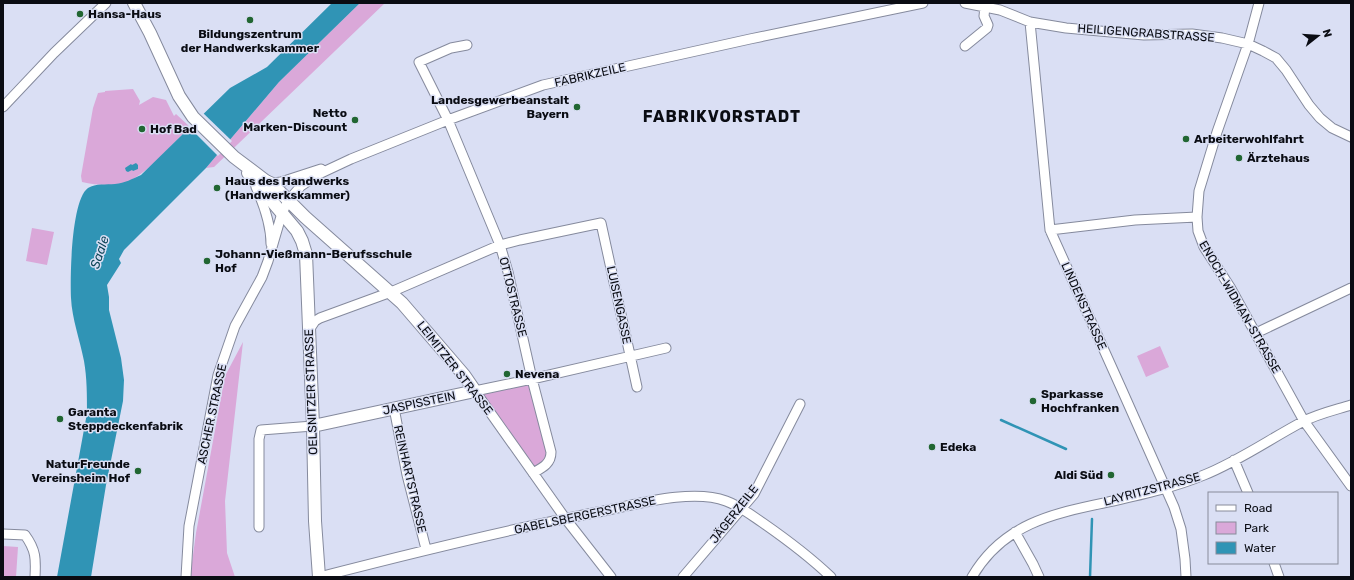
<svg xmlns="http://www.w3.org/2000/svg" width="1354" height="580" viewBox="0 0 1354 580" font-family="Rubik,sans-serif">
	<rect width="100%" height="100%" fill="#dadff4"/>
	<path fill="#daa8d9" d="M360,3H385L214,167L206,168L279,82Z
		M133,89L140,101L139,105L153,97L166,100L174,116L176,114L190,127C174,142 146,175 127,182C113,187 96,185 82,182L81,176L93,108L98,93L105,92V91Z
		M32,228L54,232L47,265L26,261Z
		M243,342L225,501L227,553L235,577H191V570L196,533L225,376Z
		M1160,346L1169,367L1146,377L1137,356Z
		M532,380L549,448L547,459L533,472L476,392Z
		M3,546L18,547L16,577H3Z"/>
	<path fill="#3094b5" d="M332,3H360L279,82L206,168L124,250L119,259L121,263L107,285L109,297V310L121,358L124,380L123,401L106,485L91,577H57L87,413C87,395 87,378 84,361C80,340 72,319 71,298C70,278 71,200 88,188C96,183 106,185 115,184C125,183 132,179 141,175L230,88L267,67Z
		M136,163L138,165V169L133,171L132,170L128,172L126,171L125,168L131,164L132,165Z"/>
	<path fill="#dadff4" d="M202,112L232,141L218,156L188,126Z"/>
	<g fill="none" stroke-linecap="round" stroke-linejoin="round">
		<path stroke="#3094b5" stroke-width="2.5" d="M1001,420L1066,449
			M1090,577L1092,519"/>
		<defs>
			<path id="minor" d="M965,3L1000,10L1030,22L1066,28L1144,35L1192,34L1222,38L1248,44L1263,51L1276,58L1286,70L1309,105L1320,118L1332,128L1351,137
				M1259,3L1248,44L1217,132L1199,191L1197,217L1198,231L1204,247L1230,287L1304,421L1351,486
				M1030,22L1050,230L1122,390L1174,507L1181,529L1185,559L1186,577
				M467,45L451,48L419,62L448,120L500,245L508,272L532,379L551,452C551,464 542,468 533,473
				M965,46L987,28L988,25L984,16L985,7
				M3,107L54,53L106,3
				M267,180L274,183L281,182L321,169
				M256,187C264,205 271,224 271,244
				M1050,230L1135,220L1197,217
				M309,330L315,321L320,318L391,292L500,245L520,240L601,223L637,387
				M1256,333L1351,288
				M394,408L407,475L426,549
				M1234,460L1248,493
				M259,527V439L261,430L313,426
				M1015,532L1033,564L1039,577
				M3,534L25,535C36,550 36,559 35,577
				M1274,563L1279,577
				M186,577L189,526L218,375L235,326L262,277L268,261L282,213L288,201L301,186L319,174L351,159L448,120L543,85L750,39L923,3
				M319,577C412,553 505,530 598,512C635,505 691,488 726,501C740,506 751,515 763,523C786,539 810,557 831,577
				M611,577L565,518L475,391L532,379L666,348
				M683,577L754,494L800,404
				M972,577C1004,522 1056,513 1113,501C1144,494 1175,487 1204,475C1237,462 1270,439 1302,422C1317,414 1335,410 1351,405"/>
			<path id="major" d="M134,3L150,33L179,96L193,117L234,157L279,191L305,217L402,303L464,375L475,391L313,426
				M248,173L297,231L302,241L306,254L313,426L315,521L319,577"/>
		</defs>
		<use href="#minor" stroke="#858a9d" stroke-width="11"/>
		<use href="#major" stroke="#858a9d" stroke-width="14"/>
		<use href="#minor" stroke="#fff" stroke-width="9"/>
		<use href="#major" stroke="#fff" stroke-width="12"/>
	</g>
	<g fill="#216632" stroke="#dadff4" stroke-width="1.5">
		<circle cx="80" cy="14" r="4"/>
		<circle cx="250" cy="20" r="4"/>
		<circle cx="577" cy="107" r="4"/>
		<circle cx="355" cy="120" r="4"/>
		<circle cx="142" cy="129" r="4"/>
		<circle cx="1186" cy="139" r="4"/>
		<circle cx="1239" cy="158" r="4"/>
		<circle cx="217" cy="188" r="4"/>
		<circle cx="207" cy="261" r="4"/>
		<circle cx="507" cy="374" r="4"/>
		<circle cx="1033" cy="401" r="4"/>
		<circle cx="60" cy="419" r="4"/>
		<circle cx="932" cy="447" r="4"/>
		<circle cx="138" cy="471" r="4"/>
		<circle cx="1111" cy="475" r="4"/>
	</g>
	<g text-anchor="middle" stroke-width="3" stroke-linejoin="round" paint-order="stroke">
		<g font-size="12" font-weight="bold" fill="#0a0c13" stroke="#dadff4" text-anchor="start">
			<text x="88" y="18">Hansa-Haus</text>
			<text x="250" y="38" text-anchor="middle">Bildungszentrum<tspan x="250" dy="14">der Handwerkskammer</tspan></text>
			<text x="569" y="104" text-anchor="end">Landesgewerbeanstalt<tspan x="569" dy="14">Bayern</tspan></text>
			<text x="347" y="117" text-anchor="end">Netto<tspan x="347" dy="14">Marken-Discount</tspan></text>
			<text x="150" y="133">Hof Bad</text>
			<text x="1194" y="143">Arbeiterwohlfahrt</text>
			<text x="1247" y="162">Ärztehaus</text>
			<text x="225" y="185">Haus des Handwerks<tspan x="225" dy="14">(Handwerkskammer)</tspan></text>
			<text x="215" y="258">Johann-Vießmann-Berufsschule<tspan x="215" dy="14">Hof</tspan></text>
			<text x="515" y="378">Nevena</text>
			<text x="1041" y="398">Sparkasse<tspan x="1041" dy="14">Hochfranken</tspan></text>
			<text x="68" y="416">Garanta<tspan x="68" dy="14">Steppdeckenfabrik</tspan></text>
			<text x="940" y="451">Edeka</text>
			<text x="130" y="468" text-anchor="end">NaturFreunde<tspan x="130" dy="14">Vereinsheim Hof</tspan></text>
			<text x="1103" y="479" text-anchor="end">Aldi Süd</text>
		</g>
		<g font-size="12" fill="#0a0c13" stroke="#dadff4">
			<text transform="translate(1146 33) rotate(4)" y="4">HEILIGENGRABSTRASSE</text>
			<text transform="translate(590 75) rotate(-13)" y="4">FABRIKZEILE</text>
			<text transform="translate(513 297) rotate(76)" y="4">OTTOSTRASSE</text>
			<text transform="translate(619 305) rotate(78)" y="4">LUISENGASSE</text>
			<text transform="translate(1084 306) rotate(66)" y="4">LINDENSTRASSE</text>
			<text transform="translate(1240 307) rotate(60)" y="4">ENOCH-WIDMAN-STRASSE</text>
			<text transform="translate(455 368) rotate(52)" y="4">LEIMITZER STRASSE</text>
			<text transform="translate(311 392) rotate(-92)" y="4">OELSNITZER STRASSE</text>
			<text transform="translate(419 403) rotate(-12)" y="4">JASPISSTEIN</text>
			<text transform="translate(212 414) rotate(-78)" y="4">ASCHER STRASSE</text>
			<text transform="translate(410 479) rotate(77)" y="4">REINHARTSTRASSE</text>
			<text transform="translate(1152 489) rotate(-15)" y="4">LAYRITZSTRASSE</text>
			<text transform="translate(734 514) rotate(-52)" y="4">JÄGERZEILE</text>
			<text transform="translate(585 515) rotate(-12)" y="4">GABELSBERGERSTRASSE</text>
		</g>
		<g font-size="13" font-style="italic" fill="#0f4759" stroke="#dadff4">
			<text transform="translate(99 252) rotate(-72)" y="5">Saale</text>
		</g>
		<g font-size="16" font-weight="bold" letter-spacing="1" fill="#0a0c13" stroke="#dadff4">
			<text x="722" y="122">FABRIKVORSTADT</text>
		</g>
	</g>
	<rect width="1354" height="580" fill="none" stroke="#0a0c13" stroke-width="8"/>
	<rect x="1208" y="492" width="130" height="72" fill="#dadff4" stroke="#878b9a"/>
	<rect x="1216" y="505" width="20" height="6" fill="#ffffff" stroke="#878b9a"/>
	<text x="1244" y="512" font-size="12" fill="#0a0c13">Road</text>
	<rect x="1216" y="522" width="20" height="12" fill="#daa8d9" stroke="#878b9a"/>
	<text x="1244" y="532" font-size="12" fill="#0a0c13">Park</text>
	<rect x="1216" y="542" width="20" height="12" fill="#3094b5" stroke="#878b9a"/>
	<text x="1244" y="552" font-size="12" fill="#0a0c13">Water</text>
	<g transform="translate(1318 36) rotate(73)" stroke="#dadff4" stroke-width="3" paint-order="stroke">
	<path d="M0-3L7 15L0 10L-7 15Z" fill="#0a0c13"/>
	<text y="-6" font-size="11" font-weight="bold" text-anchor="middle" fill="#0a0c13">N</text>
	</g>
</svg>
